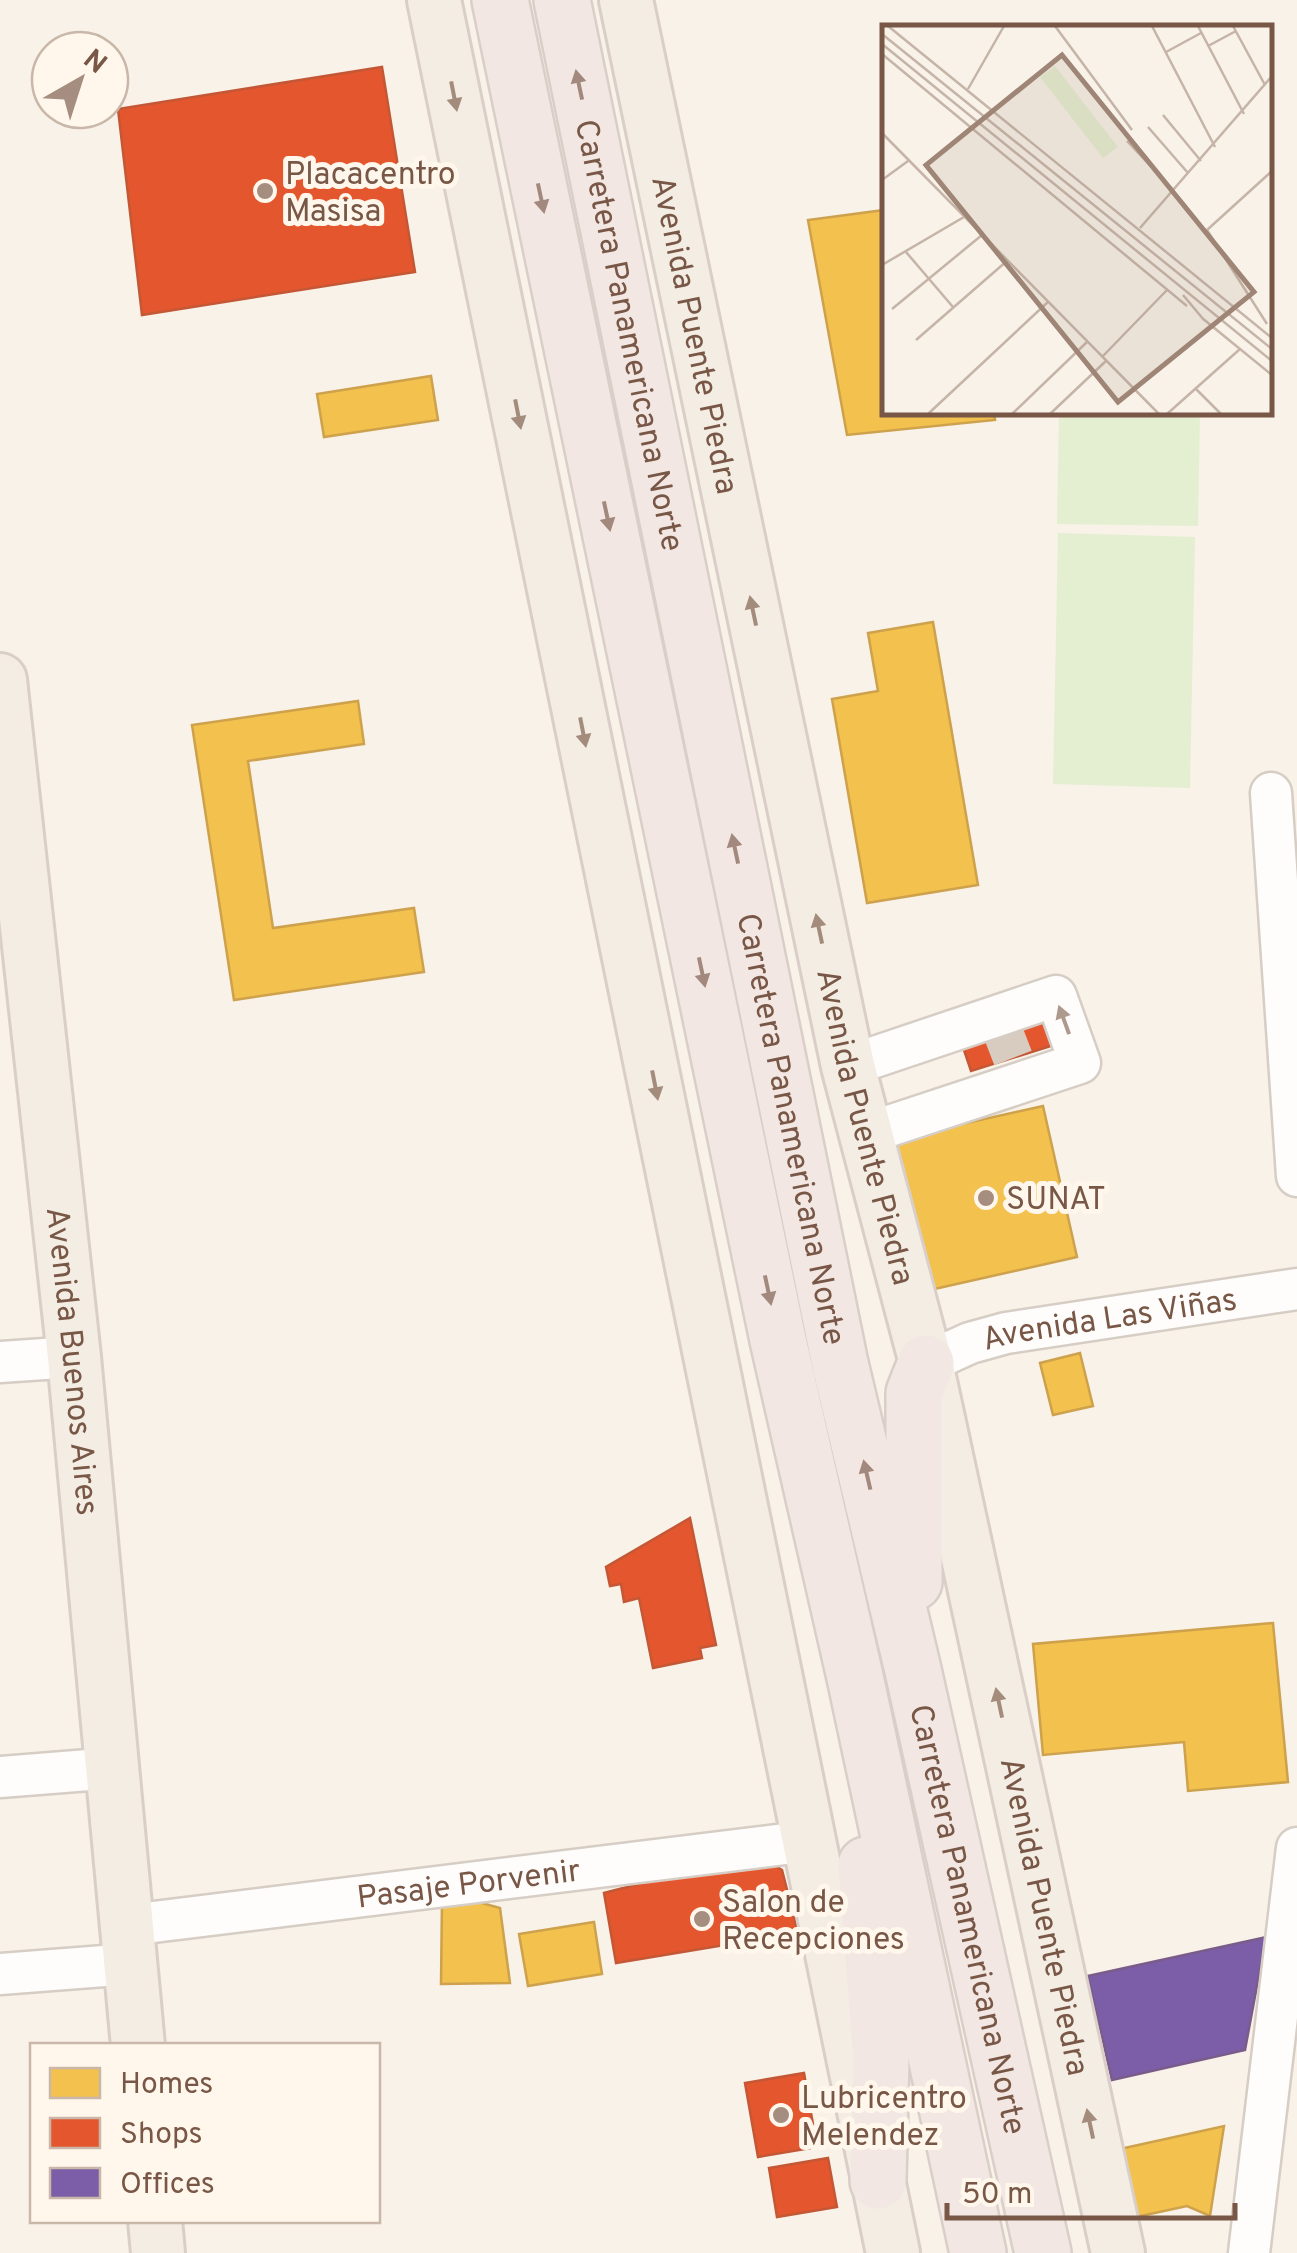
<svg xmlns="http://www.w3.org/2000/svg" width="1297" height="2253" viewBox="0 0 1297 2253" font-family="Overpass,sans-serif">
	<rect width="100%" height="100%" fill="#f8f2e8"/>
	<path fill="#e4efd1" d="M1059,413H1200L1198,526L1057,524Z
		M1058,533L1195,537L1190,788L1053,784Z"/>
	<path fill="#f2c14e" stroke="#cea14c" stroke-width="2.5" d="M884,210V412H994L995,420L847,435L808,220Z
		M431,376L438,420L324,437L317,394Z
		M933,622L978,885L867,903L832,699L878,691L868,633Z
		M358,701L364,744L248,761L273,928L414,908L424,972L234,1000L192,725Z
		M1043,1106L1077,1257L930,1290L895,1139Z
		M1080,1353L1093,1406L1053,1415L1040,1363Z
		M1273,1623L1288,1782L1188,1791L1184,1742L1043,1755L1033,1644Z
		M442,1900H471L500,1908L510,1983L441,1984Z
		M594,1922L602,1974L528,1986L519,1934Z
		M1224,2126L1210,2216L1187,2206L1127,2219L1111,2151Z"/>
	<path fill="#e4572e" stroke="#c45735" stroke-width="2.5" d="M382,67L415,272L142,315L118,109Z
		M1039,1009L1051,1046L971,1071L959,1035Z
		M690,1518L716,1645L700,1648L702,1658L653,1668L639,1598L624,1602L621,1584L610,1586L606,1567Z
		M768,1861L782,1870L798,1933L616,1963L604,1893L685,1872Z
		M804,2073L817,2147L758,2157L745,2083Z
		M828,2158L837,2207L777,2217L769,2168Z"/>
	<path fill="#7b5ea7" stroke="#7a5c8a" stroke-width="2.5" d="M1266,1937L1245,2050L1112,2080L1088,1976Z"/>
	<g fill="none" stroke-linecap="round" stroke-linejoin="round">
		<path stroke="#d8cbc0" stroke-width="40" stroke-dasharray="40 20" stroke-linecap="butt" d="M999,1022L1013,1058"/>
		<defs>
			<g id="minor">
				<path d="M1271,793L1297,1176"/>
				<path d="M848,1066L1056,996L1080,1063L865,1134"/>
				<path d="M0,1362L74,1357"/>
				<path id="s1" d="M926,1363L970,1343L1006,1333L1297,1289"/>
				<path d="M0,1777L114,1768"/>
				<path id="s2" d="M129,1925L809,1841"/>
				<path d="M0,1974L130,1964"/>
				<path d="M1249,2253L1297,1848"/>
			</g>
			<g id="major">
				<path d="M434,0L893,2253"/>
				<path id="s3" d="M626,0L848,1066L926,1363L1118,2253"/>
				<path id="s4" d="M0,680L74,1357L138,2046"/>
				<path d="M155,2220L158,2253"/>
			</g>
			<g id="highway">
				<path d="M500,0L778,1340L855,1677L978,2253"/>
				<path id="s5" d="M562,0L840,1364L913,1670L1043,2253"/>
				<path d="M914,1582V1393L926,1363"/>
				<path d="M866,1865L881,2059L878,2181"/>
			</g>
		</defs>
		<use href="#minor" stroke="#d6cdc5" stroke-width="45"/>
		<use href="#major" stroke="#dacfc8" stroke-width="58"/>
		<use href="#highway" stroke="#dacfc8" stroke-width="60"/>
		<use href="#minor" stroke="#fefdfc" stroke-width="40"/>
		<use href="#major" stroke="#f3ede4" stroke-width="52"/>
		<use href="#highway" stroke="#f2e7e3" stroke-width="55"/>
	</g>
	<defs><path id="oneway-solid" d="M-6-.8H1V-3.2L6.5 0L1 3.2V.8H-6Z" transform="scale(2.5)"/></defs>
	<g fill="#a3897d">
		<use href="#oneway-solid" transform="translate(579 85) rotate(-102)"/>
		<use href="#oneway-solid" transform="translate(541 198) rotate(78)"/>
		<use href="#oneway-solid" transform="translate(607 516) rotate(78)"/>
		<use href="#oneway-solid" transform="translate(735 849) rotate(-102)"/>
		<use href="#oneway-solid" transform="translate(702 972) rotate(78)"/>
		<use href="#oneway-solid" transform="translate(768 1290) rotate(78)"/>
		<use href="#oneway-solid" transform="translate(867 1475) rotate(-103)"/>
	</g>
	<g fill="#a48c7d">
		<use href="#oneway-solid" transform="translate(454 96) rotate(79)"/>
		<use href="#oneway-solid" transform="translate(518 414) rotate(79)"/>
		<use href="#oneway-solid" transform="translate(753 611) rotate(-102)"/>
		<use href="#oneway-solid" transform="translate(583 732) rotate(79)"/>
		<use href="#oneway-solid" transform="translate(819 929) rotate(-102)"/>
		<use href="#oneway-solid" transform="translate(655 1085) rotate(79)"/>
		<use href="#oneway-solid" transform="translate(999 1703) rotate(-102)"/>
		<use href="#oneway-solid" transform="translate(1090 2124) rotate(-102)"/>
	</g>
	<use fill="#ae998f" href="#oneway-solid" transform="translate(1064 1020) rotate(-110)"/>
	<g fill="#a58d7f" stroke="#fff7eb" stroke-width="4">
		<circle cx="265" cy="191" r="10"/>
		<circle cx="986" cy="1198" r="10"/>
		<circle cx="702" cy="1919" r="10"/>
		<circle cx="781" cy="2115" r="10"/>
	</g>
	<g text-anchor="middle" stroke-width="10" stroke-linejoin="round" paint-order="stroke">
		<g font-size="32" fill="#795746" stroke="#fff7eb" text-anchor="start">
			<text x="285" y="184">Placacentro<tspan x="285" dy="37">Masisa</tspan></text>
			<text x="1006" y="1209">SUNAT</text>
			<text x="722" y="1912">Salon de<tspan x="722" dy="37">Recepciones</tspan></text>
			<text x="801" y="2108">Lubricentro<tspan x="801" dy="37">Melendez</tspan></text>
		</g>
		<g font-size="32" fill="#795746" stroke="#fff7eb">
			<text dy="11" stroke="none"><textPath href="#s5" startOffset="342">Carretera Panamericana Norte</textPath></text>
			<text dy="11" stroke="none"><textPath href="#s3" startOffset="342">Avenida Puente Piedra</textPath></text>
			<text dy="11" stroke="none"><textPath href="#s3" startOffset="1152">Avenida Puente Piedra</textPath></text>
			<text dy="11" stroke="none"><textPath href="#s5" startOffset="1152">Carretera Panamericana Norte</textPath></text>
			<text dy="11" stroke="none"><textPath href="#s1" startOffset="190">Avenida Las Viñas</textPath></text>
			<text dy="11" stroke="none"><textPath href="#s4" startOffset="685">Avenida Buenos Aires</textPath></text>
			<text dy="11" stroke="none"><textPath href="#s2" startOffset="342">Pasaje Porvenir</textPath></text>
			<text dy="11" stroke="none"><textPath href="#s3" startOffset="1962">Avenida Puente Piedra</textPath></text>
			<text dy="11" stroke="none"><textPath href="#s5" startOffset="1962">Carretera Panamericana Norte</textPath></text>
		</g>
	</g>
	<g transform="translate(882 25)">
		<rect width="390" height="390" fill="#f8f2e8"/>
		<path d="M173,41L236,122L221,133L158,52Z" fill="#e4efd1"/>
		<path fill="none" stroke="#c5b4a7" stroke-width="2.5" d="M6,1L390,313M173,1L250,105M270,1L333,122M316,1L362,89M351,1L383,60M0,9L390,324M0,19L390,336M326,21L354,6M284,27L319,8M0,29L305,281M86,64L122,1M281,90L319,136M266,102L306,148M0,108L277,389M245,116L291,165M0,155L26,136M258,203L390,51M24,227L71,282M0,240L82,192M301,270L322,295M10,284L100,210M320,293L390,350M385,299L325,205L390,146M34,315L126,235M221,331L285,265M314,364L339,389M46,389L167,276M130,389L206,316M168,389L225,335M285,389L358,324"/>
		<path fill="#9e8576" fill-opacity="0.15" stroke="#9e8576" stroke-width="5" d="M180,30L372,267L236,377L44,140Z"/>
		<rect width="390" height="390" fill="none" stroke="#795746" stroke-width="5"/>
	</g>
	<rect x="30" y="2043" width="350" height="180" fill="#fff7eb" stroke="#c9b7a9" stroke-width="2.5"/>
	<rect x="50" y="2068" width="50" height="30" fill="#f2c14e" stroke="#c9b7a9" stroke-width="2.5"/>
	<text x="120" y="2093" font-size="30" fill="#795746">Homes</text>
	<rect x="50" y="2118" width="50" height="30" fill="#e4572e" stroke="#c9b7a9" stroke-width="2.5"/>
	<text x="120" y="2143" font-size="30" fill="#795746">Shops</text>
	<rect x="50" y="2168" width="50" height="30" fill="#7b5ea7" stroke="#c9b7a9" stroke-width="2.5"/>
	<text x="120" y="2193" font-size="30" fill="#795746">Offices</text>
	<g transform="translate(80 80) rotate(39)"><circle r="48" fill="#fff7eb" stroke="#c9b7a9" stroke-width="2.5"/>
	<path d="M0-8L18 38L0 25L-18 38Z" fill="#a58d7f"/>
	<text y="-15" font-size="28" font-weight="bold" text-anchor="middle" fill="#795746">N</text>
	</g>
	<path d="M947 2203v15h288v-15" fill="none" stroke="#795746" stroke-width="5"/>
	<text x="962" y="2203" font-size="30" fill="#795746" stroke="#fff7eb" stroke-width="8" paint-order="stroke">50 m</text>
</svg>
